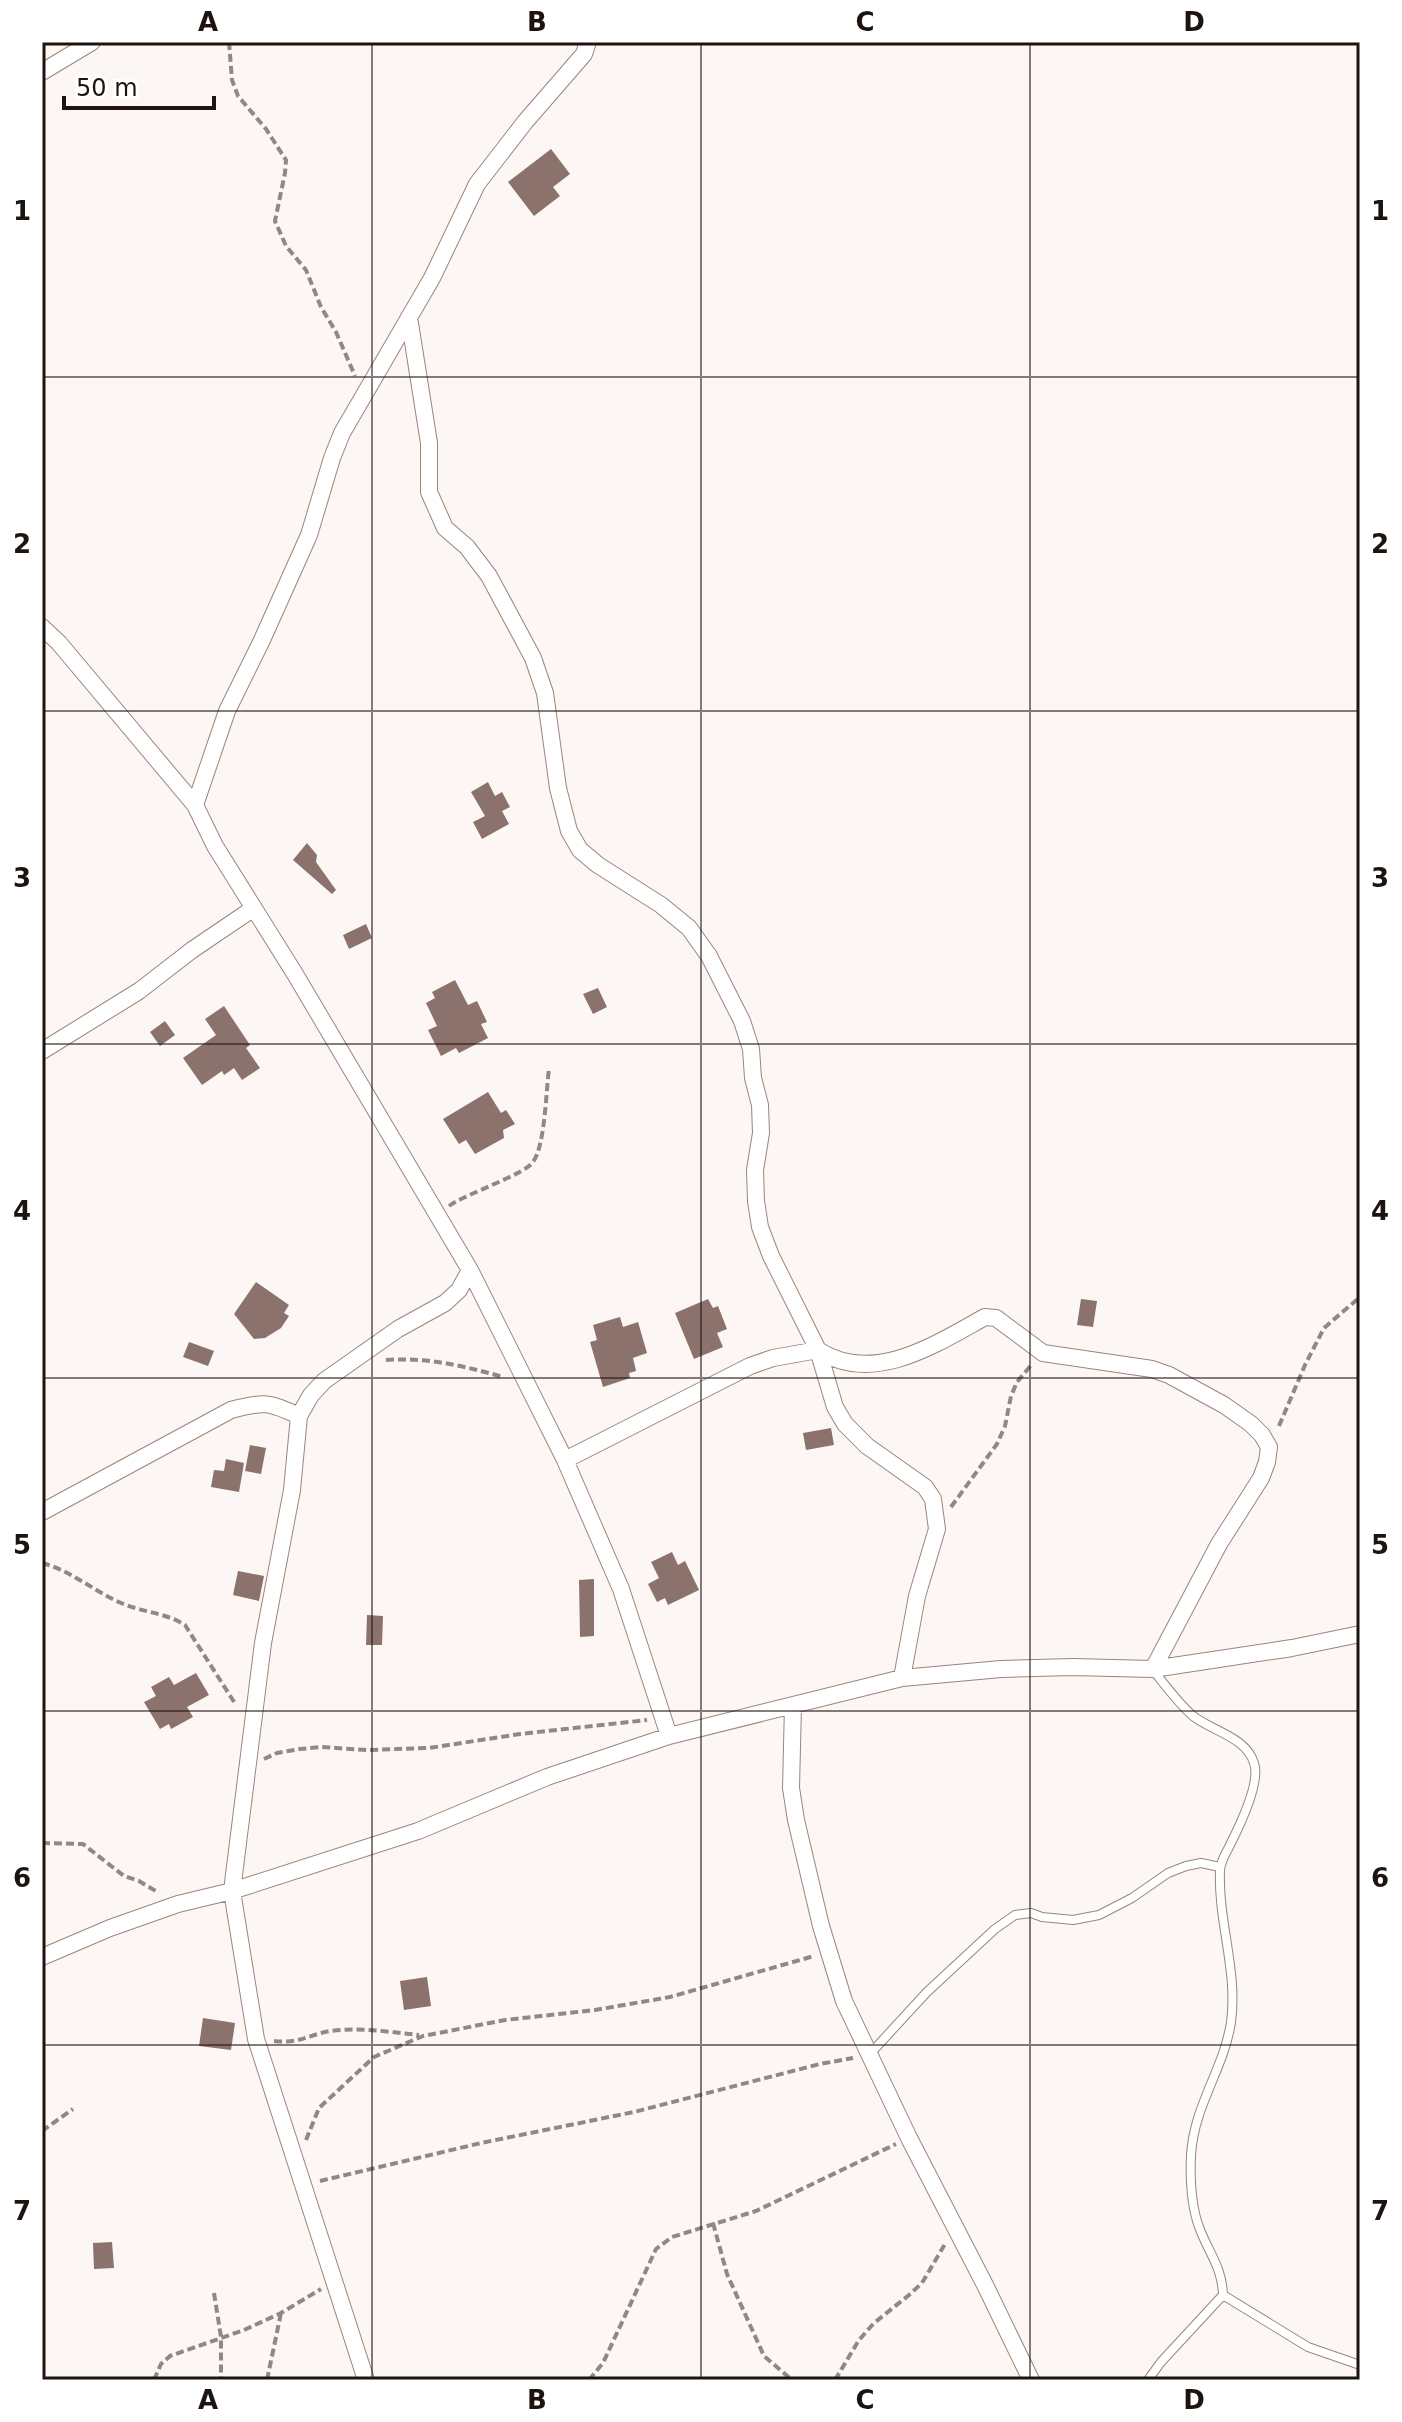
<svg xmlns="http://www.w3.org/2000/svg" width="1402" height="2422" viewBox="0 0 1402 2422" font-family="'DejaVu Sans',sans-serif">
	<rect width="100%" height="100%" fill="#fcf6f4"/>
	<path fill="#8c726c" d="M551,149L570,174L553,187L560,196L534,216L508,182Z
		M488,782L495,796L502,792L510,807L502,811L509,824L482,839L473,822L485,816L471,792Z
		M307,843L317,855L316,862L336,890L332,894L293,860Z
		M366,924L372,938L349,949L343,935Z
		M455,980L468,1005L477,1001L487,1022L481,1024L488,1038L459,1053L456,1048L441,1056L428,1030L437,1026L426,1003L435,998L432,992Z
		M598,988L607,1007L593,1014L583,994Z
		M224,1006L250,1045L246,1048L260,1068L242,1080L234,1068L224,1075L222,1071L202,1085L183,1058L216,1035L205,1019Z
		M165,1021L175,1035L160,1046L150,1032Z
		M488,1092L501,1113L506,1110L515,1124L503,1130L504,1138L475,1154L466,1140L459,1144L443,1119Z
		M256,1282L289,1305L284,1313L289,1316L281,1328L265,1338L254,1339L234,1314Z
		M708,1299L713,1308L718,1306L727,1329L717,1333L723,1347L694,1359L675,1313Z
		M1081,1299L1097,1301L1093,1327L1077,1325Z
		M620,1317L623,1327L638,1322L647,1353L633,1358L636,1371L629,1373L630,1378L603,1387L590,1342L597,1340L593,1325Z
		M189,1342L214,1351L208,1366L183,1357Z
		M831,1428L834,1445L806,1450L803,1433Z
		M250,1445L266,1448L261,1474L245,1471Z
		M226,1459L244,1463L239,1492L211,1487L214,1470L224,1471Z
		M672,1552L678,1565L685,1561L699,1590L668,1605L665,1598L657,1602L648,1584L659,1578L651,1562Z
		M238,1571L264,1576L259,1601L233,1595Z
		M594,1579V1636L580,1637L579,1580Z
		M367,1615L383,1616L382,1645H366Z
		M196,1673L209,1695L187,1707L193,1717L171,1729L169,1724L160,1729L144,1702L156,1696L151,1687L169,1677L174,1685Z
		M427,1977L431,2006L404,2010L400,1981Z
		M203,2018L235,2023L231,2050L199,2046Z
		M112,2242L114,2268L94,2269L93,2243Z"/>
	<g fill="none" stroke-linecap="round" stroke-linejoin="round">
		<defs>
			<path id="service" d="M869,2055L927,1992L995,1929L1015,1915L1031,1913L1042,1917L1073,1920L1099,1915L1132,1898L1168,1873L1186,1866L1201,1863L1220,1867
				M1223,2295L1308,2347L1360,2365
				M1148,2380L1161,2362L1223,2295C1222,2266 1208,2252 1199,2227C1191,2205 1190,2178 1191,2155C1194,2105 1224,2069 1231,2022C1238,1971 1218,1922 1220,1871C1220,1861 1227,1852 1231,1843C1240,1825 1261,1782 1254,1763C1246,1737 1212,1731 1193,1716C1178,1703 1166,1686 1153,1670"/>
			<path id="minor" d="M42,72L92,42
				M409,317L429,443V492L445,528L467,547L489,576L533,658L545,693L558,788L569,831L580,850L598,865L661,905L689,928L709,956L742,1021L751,1049L753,1078L760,1105L761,1133L755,1170L756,1201L760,1227L771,1256L818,1350L835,1407L845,1424L867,1446L925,1487L933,1499L937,1529L917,1596L902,1678
				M42,627L59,643L195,805L215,846L295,974L470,1270L565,1460L621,1589L669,1736
				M195,805L227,711L262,640L309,535L332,458L342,433L432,278L477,184L525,122L584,54L588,42
				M42,1051L139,991L192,950L254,908
				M565,1460L750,1366L773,1358L818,1350C873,1386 936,1344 985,1317L996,1318L1043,1353L1152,1369L1169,1375L1224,1405L1251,1424L1262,1435L1269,1447L1267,1462L1261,1478L1219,1544L1153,1669
				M42,1512L231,1410C264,1401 269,1402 299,1416
				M793,1705L791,1788L796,1820L821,1926L844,2001L909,2138L986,2287L1031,2380
				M42,1957L110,1928L178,1904L232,1891L418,1831L547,1777L669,1736L902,1678L1001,1669L1073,1667L1153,1669L1292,1648L1360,1634
				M366,2380L256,2039L232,1891L263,1643L292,1490L299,1416L311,1395L324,1381L398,1329L445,1303L459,1290L470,1270"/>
		</defs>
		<use href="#service" stroke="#9d847a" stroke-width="10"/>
		<use href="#minor" stroke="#9d847a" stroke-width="18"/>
		<path stroke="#908885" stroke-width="4" stroke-dasharray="8 4" stroke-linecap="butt" d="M229,42L232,80L238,96L266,129L286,160L285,173L275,221L286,246L306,270L321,307L336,332L355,376
			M449,1206C467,1193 524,1175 533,1162C545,1146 546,1091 549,1069
			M386,1360C426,1357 465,1366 503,1377
			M1279,1426L1305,1365L1324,1328L1360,1297
			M951,1507L997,1444L1005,1426L1011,1396L1017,1382L1032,1364
			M42,1563C73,1571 97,1594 126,1605C145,1612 168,1614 185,1625L236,1705
			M264,1759L277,1753L300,1749L321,1747L367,1750L429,1748L520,1734L647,1720
			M42,1843L83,1844L124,1876L139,1881L159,1893
			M274,2041C299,2044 308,2035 330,2031C359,2027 390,2032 419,2035
			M42,2131L73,2109
			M306,2140L319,2108L374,2057L423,2036L505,2020L595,2010L670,1997L814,1956
			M320,2181L481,2143L634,2112L820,2064L853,2058
			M713,2223L727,2274L764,2356L792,2380
			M214,2293L221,2337V2380
			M154,2380L161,2364L170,2356L244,2330L281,2313L321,2289
			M267,2380L281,2313
			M589,2380L603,2363L656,2249L672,2237L756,2211L896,2144
			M835,2380L859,2340L874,2323L909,2295L922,2283L945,2244"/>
		<use href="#service" stroke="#fff" stroke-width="8"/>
		<use href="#minor" stroke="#fff" stroke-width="16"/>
	</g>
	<path fill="none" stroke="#1d1410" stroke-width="2" stroke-opacity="0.55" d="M372,42V2380M701,42V2380M1030,42V2380M42,377H1360M42,711H1360M42,1044H1360M42,1378H1360M42,1711H1360M42,2045H1360"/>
	<rect width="1402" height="2422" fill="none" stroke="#ffffff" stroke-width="88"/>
	<path d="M64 96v12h150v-12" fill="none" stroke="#1d1410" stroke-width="4"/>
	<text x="76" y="96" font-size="24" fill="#1d1410" stroke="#ffffff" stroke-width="6" paint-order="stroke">50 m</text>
	<rect x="44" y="44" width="1314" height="2334" fill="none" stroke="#1d1410" stroke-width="3"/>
	<g font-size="26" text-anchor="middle" font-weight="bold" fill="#1d1410">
		<text x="208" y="31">A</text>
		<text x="537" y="31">B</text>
		<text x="865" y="31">C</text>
		<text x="1194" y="31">D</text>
		<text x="22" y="220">1</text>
		<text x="1380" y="220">1</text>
		<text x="22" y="553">2</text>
		<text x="1380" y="553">2</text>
		<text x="22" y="887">3</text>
		<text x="1380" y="887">3</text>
		<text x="22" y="1220">4</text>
		<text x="1380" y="1220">4</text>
		<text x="22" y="1554">5</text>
		<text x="1380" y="1554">5</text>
		<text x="22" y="1887">6</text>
		<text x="1380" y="1887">6</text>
		<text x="22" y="2220">7</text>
		<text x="1380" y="2220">7</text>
		<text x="208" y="2409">A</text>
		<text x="537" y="2409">B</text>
		<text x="865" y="2409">C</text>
		<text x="1194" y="2409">D</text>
	</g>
</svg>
